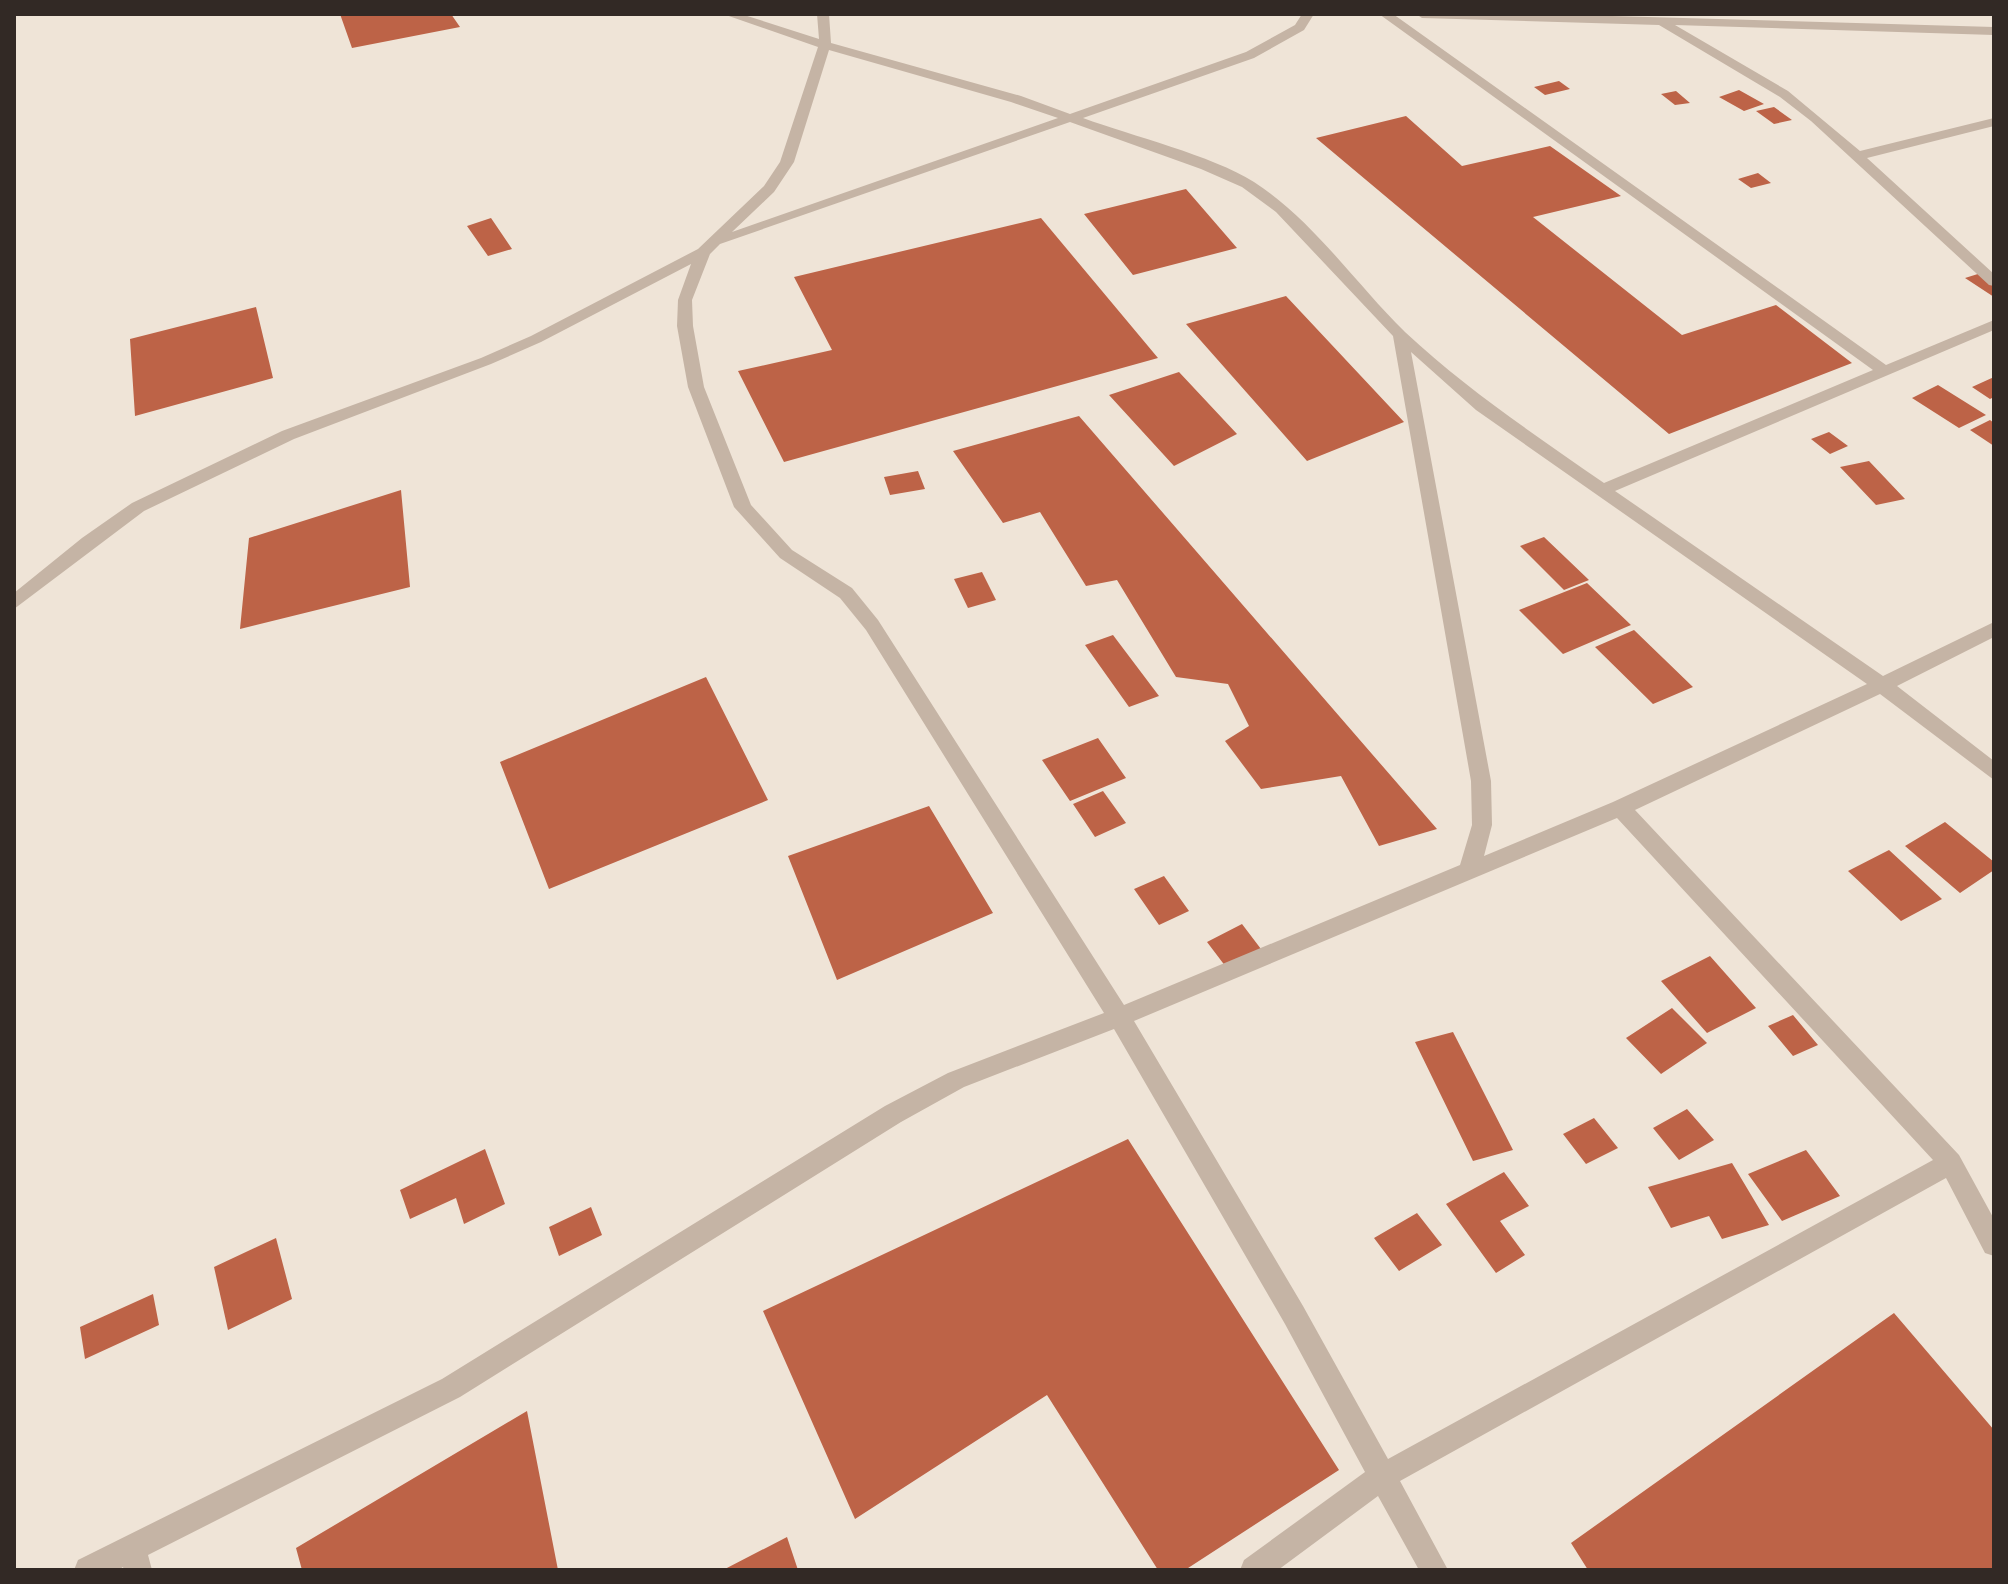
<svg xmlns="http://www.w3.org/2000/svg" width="2008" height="1584" viewBox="0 0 2008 1584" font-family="'Roboto Condensed',sans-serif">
	<rect width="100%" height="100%" fill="#efe4d7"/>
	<path fill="#bd6347" d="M340,14H451L460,27L352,48Z
		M1559,81L1570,89L1545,95L1534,87Z
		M1739,90L1764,104L1744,111L1719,97Z
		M1676,91L1690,103L1675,105L1661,94Z
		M1774,107L1792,120L1774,124L1756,111Z
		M1406,116L1462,166L1550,146L1621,196L1533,217L1682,335L1776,305L1852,363L1669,434L1316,138Z
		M1758,173L1771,183L1751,188L1738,179Z
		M1186,189L1237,248L1133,275L1084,214Z
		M491,218L512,249L488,256L467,226Z
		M1041,218L1158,358L784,462L738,371L832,350L794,277Z
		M1981,273L1994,281V297L1965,278Z
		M1286,296L1404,422L1307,461L1186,324Z
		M256,307L273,378L135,416L130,339Z
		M1179,372L1237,434L1174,466L1109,395Z
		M1994,377V397L1990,399L1972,387Z
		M1938,385L1986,415L1959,428L1912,398Z
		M1079,416L1437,829L1379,846L1341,776L1261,789L1225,741L1249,726L1228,684L1176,677L1117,580L1086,586L1040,512L1003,523L953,451Z
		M1990,420L1994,423V446L1970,430Z
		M1829,432L1848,446L1830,454L1811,439Z
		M1869,461L1905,499L1876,505L1840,467Z
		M918,471L925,489L890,495L884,477Z
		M401,490L410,587L240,629L249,538Z
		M1544,537L1589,580L1564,590L1520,546Z
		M982,572L996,600L968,608L954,579Z
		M1587,583L1631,625L1563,654L1519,610Z
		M1634,630L1693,687L1653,704L1595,647Z
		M1113,635L1159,696L1129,707L1085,645Z
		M706,677L768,800L549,889L500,762Z
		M1098,738L1126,778L1070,801L1042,760Z
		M1103,791L1126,823L1095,837L1073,804Z
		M929,806L993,913L837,980L788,856Z
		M1945,822L1994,862V870L1960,893L1905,846Z
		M1889,850L1942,899L1901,921L1848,871Z
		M1164,876L1189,911L1159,925L1134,889Z
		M1242,924L1264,953L1229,971L1207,942Z
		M1710,956L1756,1008L1707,1033L1661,981Z
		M1672,1008L1707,1043L1661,1074L1626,1038Z
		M1793,1015L1818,1045L1793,1056L1768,1026Z
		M1453,1032L1513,1150L1473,1161L1415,1042Z
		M1687,1109L1714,1140L1679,1160L1653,1128Z
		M1594,1118L1618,1148L1586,1164L1563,1134Z
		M1128,1139L1339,1470L1185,1570H1158L1047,1395L855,1519L763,1311Z
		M485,1149L505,1204L464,1224L456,1198L410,1219L400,1190Z
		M1806,1150L1840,1196L1782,1221L1748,1174Z
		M1732,1163L1769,1225L1722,1239L1709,1216L1671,1228L1648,1187Z
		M1504,1172L1529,1206L1500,1221L1525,1255L1496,1273L1446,1204Z
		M591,1207L602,1235L559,1256L549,1227Z
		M1417,1213L1442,1245L1399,1271L1374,1238Z
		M276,1238L292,1299L228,1330L214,1267Z
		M153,1294L159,1325L85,1359L80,1327Z
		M1894,1313L1994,1430V1570H1588L1571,1543Z
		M527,1411L558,1570H302L296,1548Z
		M787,1537L798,1570H723Z"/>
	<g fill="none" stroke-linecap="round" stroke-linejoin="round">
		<path fill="#c5b4a5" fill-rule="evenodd" d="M723,14H741L819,39L817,14H829L831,43L1021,96L1070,114L1246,52L1295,25L1302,14H1314L1304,30L1254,58L1083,118C1132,136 1211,155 1254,182C1313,220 1355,283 1405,332C1466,389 1535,435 1604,483L1873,370L1379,14H1393L1886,365L1994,320V330L1615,491L1883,676L1994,622V637L1897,686L1994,761V780L1880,694L1635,810L1959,1155L1994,1219V1256L1985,1253L1946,1178L1400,1481L1448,1570H1419L1378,1496L1278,1570H1240L1244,1560L1365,1472L1285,1324L1114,1029L964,1087L901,1122L460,1397L148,1555L152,1570H124L123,1567L118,1570H74L78,1560L442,1379L885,1106L948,1073L1104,1013L866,630L840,598L780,558L734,507L688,387L677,326L678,300L691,264L541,342L491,364L294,439L144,511L14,609V593L82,538L132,503L282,431L481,358L531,336L698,249L764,186L780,162L818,47ZM829,50L1011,102L1058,118L732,232L774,192L794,162ZM1070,122L1201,169L1242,187L1276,212L1393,336L1471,781L1472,825L1460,865L1124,1005L878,620L852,588L792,550L751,505L704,387L693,326L692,300L710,254L720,244ZM1411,352L1476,410L1867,684L1613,802L1484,856L1492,825L1491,781ZM1617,818L1933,1160L1388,1459L1303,1306L1134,1021Z
			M1416,14H1542L1994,27V35L1675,25L1788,91L1860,151L1994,118V126L1867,158L1994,274V286L1989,285L1811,121L1780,97L1659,25L1422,18Z"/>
	</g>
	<rect width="2008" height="1584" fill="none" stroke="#322925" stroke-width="32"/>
</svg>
